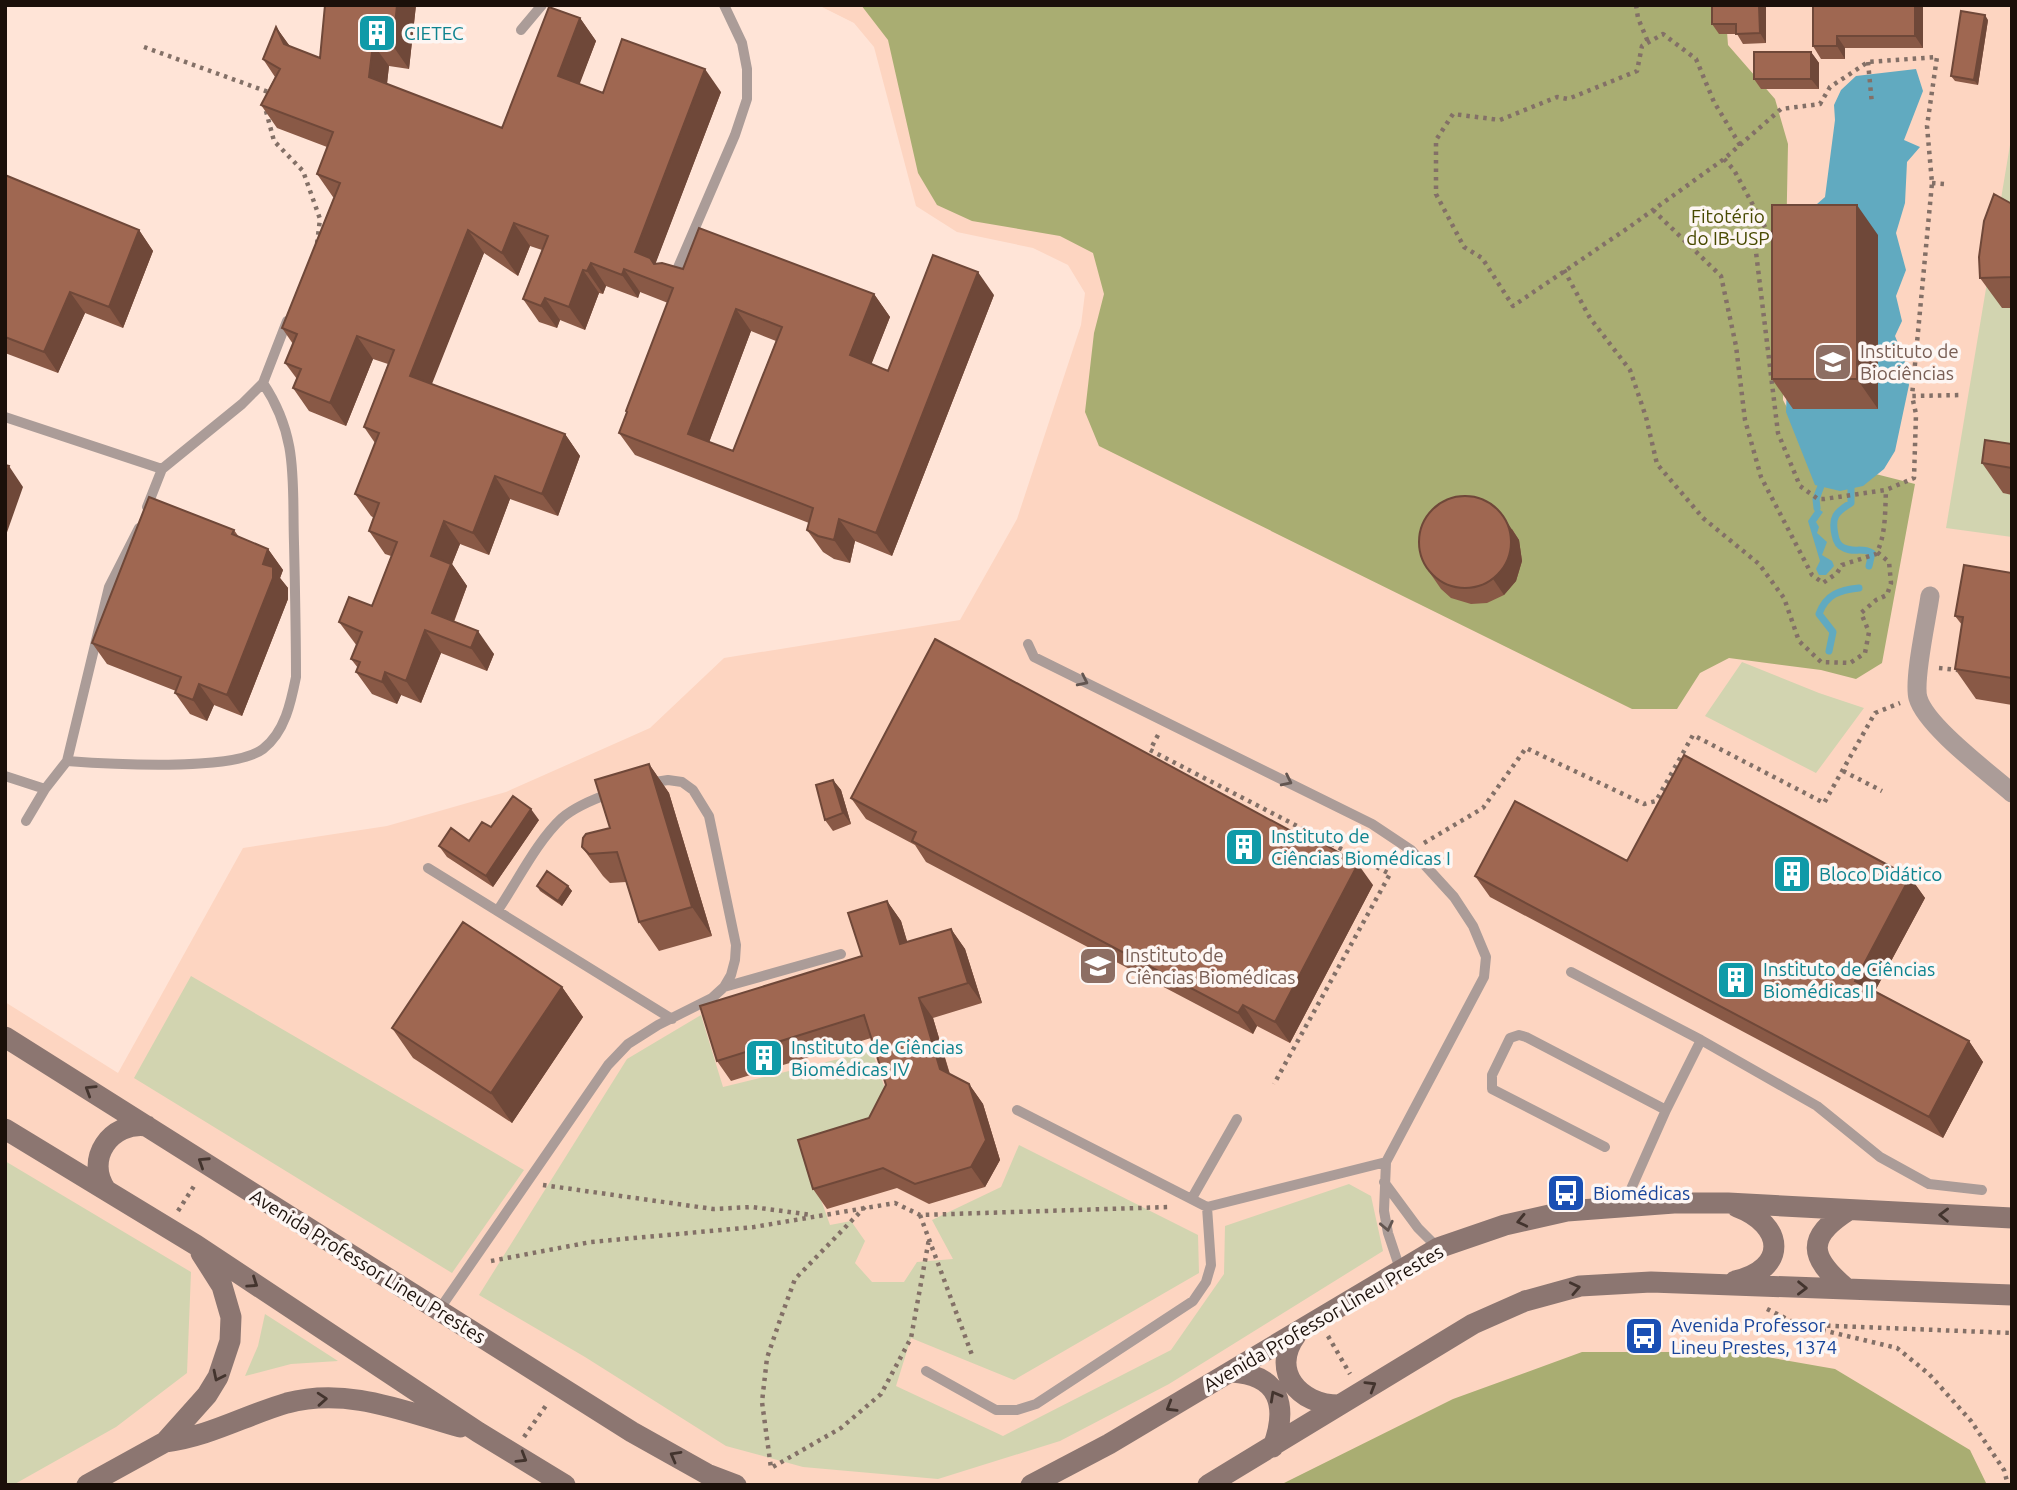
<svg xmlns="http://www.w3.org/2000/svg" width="2017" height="1490" viewBox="0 0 2017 1490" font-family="Ubuntu,sans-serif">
	<rect width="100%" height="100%" fill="#ffe4d7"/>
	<path fill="#fdd5c1" d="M818,5H2012V1485H5V1002L118,1073L243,848L387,826L506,792L650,728L724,658L960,620L1017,519L1081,325L1085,293L1068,265L1033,248L957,232L916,206L874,47L854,23Z"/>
	<path fill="#d2d4b0" d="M2012,133V537L1946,528Z
		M1742,662L1819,693L1864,708L1816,773L1705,716Z
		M191,976L524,1170L452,1273L134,1078Z
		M701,1015L723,1087L872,1051L890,1103L874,1134L806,1158L830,1225L851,1221L865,1241L855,1263L872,1282H904L917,1262L953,1259L932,1220L1001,1187L1019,1145L1198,1235L1199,1273L1014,1380L911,1338L896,1386L1003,1436L1171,1350L1224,1274L1225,1226L1349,1184L1371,1196L1383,1251L1169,1384L1060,1441L938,1479L803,1467L726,1446L585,1357L479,1295L627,1059Z
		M5,1161L191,1272L187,1373L116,1427L13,1485L5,1484Z
		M265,1314L338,1361L291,1364L245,1376L258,1346Z"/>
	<path fill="#a9ad72" d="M861,5H1725L1728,45L1775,99L1788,144L1783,400L1810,451L1852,468L1915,484L1882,663L1856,679L1821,670L1729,658L1700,673L1677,709H1632L1099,446L1085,412L1094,333L1104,294L1093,253L1060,236L972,221L937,205L918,173L888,40Z
		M1582,1352H1738L1835,1369L1970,1450L1987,1485H1280L1453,1399Z"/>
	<path fill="#61aac0" d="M1916,69L1923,91L1904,140L1920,147L1907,162L1905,203L1896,233L1906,270L1896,296L1902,321L1895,336L1904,358L1909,385L1895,451L1884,469L1863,486L1840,491L1815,485L1786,412L1793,225L1825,197L1835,120L1834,105L1841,90L1856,76Z
		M1817,508L1823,512L1816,522L1819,527L1817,533L1827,542L1822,555L1832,561L1834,566L1826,575H1819L1816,569L1820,561L1808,521Z"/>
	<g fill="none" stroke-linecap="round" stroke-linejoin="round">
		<path stroke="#61aac0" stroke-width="7" d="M1851,488V503C1836,512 1831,517 1835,535C1836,541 1838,546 1844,548C1854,553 1862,547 1872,553L1869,566
			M1817,508L1816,499L1821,486
			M1829,651L1833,632L1819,614C1826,594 1840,590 1859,588"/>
		<path stroke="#837067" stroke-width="4.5" stroke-dasharray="3.5 5" stroke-linecap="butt" d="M1636,5L1638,18L1648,42
			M144,47L271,93
			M1868,62L1872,104
			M266,111L274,141L303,171L320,219L317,244
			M1740,145L1714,102L1696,59L1663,34L1642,46L1637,71L1568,99L1557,97L1500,120L1453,114L1436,140V194L1464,247L1482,258L1513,306L1628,228L1724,159L1781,109L1820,104L1830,87L1868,62L1937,57L1927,126L1932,183L1912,396
			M1724,159L1734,170L1766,229L1755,244L1778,433L1800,486L1818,499H1824L1886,490L1914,478L1916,414L1912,396L1963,395
			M1932,183L1945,184
			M1653,210L1721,276L1736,346L1745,420L1761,477L1812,575L1823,583L1837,573L1842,565L1876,554C1886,536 1885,511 1886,490
			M1564,270L1590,318L1630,370L1646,417L1657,464L1703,518L1759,564L1784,598L1799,641L1821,662L1850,663L1865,653L1869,632L1861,613L1876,600L1887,595L1891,583L1889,562L1877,552
			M1939,668L1958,670
			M1158,735L1150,750L1390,874L1274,1084
			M1843,771L1882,791
			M1424,843L1483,808L1526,748L1644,804L1656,801L1693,735L1824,803L1875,713L1900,703
			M543,1185L713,1209L752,1207L812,1215
			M865,1207L795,1279L781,1317L767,1358L762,1402L771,1468L841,1428L881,1394L911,1338L929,1239
			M178,1211L196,1183
			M920,1215L972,1355
			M491,1261L591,1242L754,1227L895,1203L920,1215L1169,1207
			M1767,1309L1797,1324L1897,1348L1929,1374L1971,1421L2004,1470L2008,1485
			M1810,1325L2012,1333
			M1328,1336L1350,1374
			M524,1437L547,1404"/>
		<path stroke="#ab9c98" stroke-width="10" d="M521,30L542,5
			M673,279L735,135L747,99V69L742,43L724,5
			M5,417L162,469
			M147,507L162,469L242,404L263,383L287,321
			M1028,644L1034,657L1372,824L1411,850L1454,897L1473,926L1486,957L1484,977L1386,1162L1384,1211L1388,1233L1400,1269
			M67,761C107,764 233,772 263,749C285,732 291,702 296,677C296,632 295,588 294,543C292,481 299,437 263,383
			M5,776L45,789
			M26,821L45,789L67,761L109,587L139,528
			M428,868L672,1019
			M498,910C517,882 537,841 562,818C576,806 594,799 611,793
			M1571,972L1701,1040L1817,1106L1880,1157L1929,1184L1982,1190
			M724,987L841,954
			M1017,1110L1207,1207L1386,1162
			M1605,1147L1492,1089V1075L1510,1038L1519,1035L1526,1037L1666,1110
			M1384,1182L1418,1228L1438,1248
			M1192,1198L1237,1119
			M1623,1207L1666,1110L1701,1040
			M439,1310L608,1065L628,1044L658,1025L712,998L724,987L731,975L735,960L736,945L709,816L693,790L682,782L668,780L649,783
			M926,1371L996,1410H1017L1036,1404L1193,1301L1206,1282L1211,1265L1207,1207"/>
		<path stroke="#ab9c98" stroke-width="19" d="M1930,596C1927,618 1913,680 1918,698C1926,726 1988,772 2012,793"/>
		<path stroke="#8c7671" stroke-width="21" d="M5,1037L632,1432L707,1474L736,1485
			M5,1129L196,1245L478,1432L565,1485
			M106,1190C84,1159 111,1121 147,1126
			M1735,1281C1788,1269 1785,1225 1737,1207
			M1847,1289C1809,1257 1805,1238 1849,1210
			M1296,1335C1270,1371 1299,1405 1339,1405
			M1232,1372C1280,1375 1288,1406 1273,1447
			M165,1442C208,1437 246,1415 287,1403C347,1387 403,1411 460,1427
			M87,1485L165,1442L207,1395L218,1377L230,1341L231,1317L222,1286L201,1253
			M1031,1485L1109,1444L1438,1248L1505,1225L1567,1211L1674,1203H1728L2012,1218
			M1208,1485L1473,1324L1525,1301L1580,1286L1651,1282L2012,1295"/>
	</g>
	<path fill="#895946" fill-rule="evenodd" d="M416,5L409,69L389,66L387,84L502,128L580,18L596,41L579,84L603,93L721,92L655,264L683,269L874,294L890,317L871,364L888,371L994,295L892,556L855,541L850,563L834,559L823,552L807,530L809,523L635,455L619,433L627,413L626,411L668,303L640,292L638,298L606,286L603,294L599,293L585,330L560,320L557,328L539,322L523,299L542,250L530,246L518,276L484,253L431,384L565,434L580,456L558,516L510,499L489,555L460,544L452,564L467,586L454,622L494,654L487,671L441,653L421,703L401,695L397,704L372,694L356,672L358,668L351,659L357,646L339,622L372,606L391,556L385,554L369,531L374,518L371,516L355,494L375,443L364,427L388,364L373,359L346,426L309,411L293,388L297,379L285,363L293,344L282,328L334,197H333L317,174L327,147L277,128L261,105L275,77L263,59L276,27L290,47L320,58ZM751,331L776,341L733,451L709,442Z
		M1736,5H1766V43L1743,44L1737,34H1719L1712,24Z
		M1813,5H1923V48H1845V59H1821L1813,46Z
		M1988,20L1978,85L1955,81L1951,76Z
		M1811,52L1819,63V89H1761L1754,79Z
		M5,175L139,230L153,251L123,328L85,313L58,373L5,353Z
		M2012,204V308H2002L1980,278Z
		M1878,235V409H1793L1772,379Z
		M2012,444V495L2003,493L1982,463Z
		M1512,529L1519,540L1522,561L1516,581L1504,595L1487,603L1471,604L1451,598L1441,589L1430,573Z
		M234,530L239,537L268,549L283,570L280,578L288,588V599L242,716L214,705L207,721L190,714L175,693L176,691L107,664L92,643Z
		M2012,573V705L1976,699L1955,669L1962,625L1955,616Z
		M649,764L669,793L712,936L659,951L639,922L626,882L610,883L603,876L582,847L610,828Z
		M833,780L841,790L851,824L833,831L825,820Z
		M851,798L1373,885L1290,1043L1257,1026L1253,1034L926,862L915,845L866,819Z
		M539,820L493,887L447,857L439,846L469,841L491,827Z
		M1627,861L1910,877L1925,898L1875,991L1969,1041L1983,1062L1943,1138L1490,897L1475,876Z
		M537,886H568L572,891L562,906L540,891Z
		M887,901L901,921L907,942L951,929L965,949L982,1003L933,1018L950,1074L969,1084L983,1104L1000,1160L985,1187L929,1204L897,1188L827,1209L813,1189L869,1118L886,1085L871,1038L731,1081L717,1061L862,956Z
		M562,987L583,1017L512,1123L413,1058L392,1028Z"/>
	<path fill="#6f4839" d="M397,5H416L409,69L393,46Z
		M1759,5H1766V43L1760,33Z
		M1915,5H1923V48L1915,36Z
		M1985,15L1988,20L1978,85L1974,80Z
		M580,18L596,41L574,99L558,76Z
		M276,27L292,49L284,44Z
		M1837,36L1845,48V59L1837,46Z
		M373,44L389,66L385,100L369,77Z
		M1811,52L1819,63V89L1811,79Z
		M705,69L721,92L655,265L635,252Z
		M1857,205L1878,235V409L1857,379Z
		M514,223L530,246L518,276L502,253Z
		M139,230L153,251L123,328L109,307Z
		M468,230L484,253L426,399L410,376Z
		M591,263L606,286L603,294L587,271Z
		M624,269L640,292L638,298L622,275Z
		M583,270L599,293L585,330L569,307Z
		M978,272L994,295L892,556L876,533Z
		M70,292L85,313L58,373L44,352Z
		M874,294L890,317L866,378L850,355Z
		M545,298L560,320L557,328L541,306Z
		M736,309L751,331L704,456L688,434Z
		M357,336L373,359L346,426L330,403Z
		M565,434L580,456L558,516L542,494Z
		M9,466L23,487L5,538V476Z
		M495,476L510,499L489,555L473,533Z
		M1501,513L1519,540L1522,561L1516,581L1504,595L1493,579Z
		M839,519L855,541L850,563L834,540Z
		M444,521L460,544L452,564L467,586L448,636L432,613L431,556Z
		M268,549L283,570L280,578L288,588V599L242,716L227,695L263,564Z
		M425,630L441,653L421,703L406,681Z
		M478,631L494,654L487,671L471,648Z
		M385,672L401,695L397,704L382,682Z
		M199,684L214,705L207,721L193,700Z
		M649,764L669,793L712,936L692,907Z
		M833,780L841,790L851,824L843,813Z
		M531,809L539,820L493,887L486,876Z
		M1358,864L1373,885L1290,1043L1275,1022Z
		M1910,877L1925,898L1869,1002L1855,981Z
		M568,886L572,891L562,906L558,901Z
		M887,901L901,921L914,964L900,944Z
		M951,929L965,949L982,1003L968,983Z
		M562,987L583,1017L512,1123L491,1093Z
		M919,998L933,1018L954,1089L940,1069Z
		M1243,1005L1257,1026L1253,1034L1238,1013Z
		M1969,1041L1983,1062L1943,1138L1929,1117Z
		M969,1084L983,1104L1000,1160L985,1187L971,1167Z"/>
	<path fill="#9f6751" stroke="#6f4839" stroke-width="2" fill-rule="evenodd" d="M325,5H397L393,46L373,44L369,77L502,128L549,7L580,18L558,76L603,93L622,39L705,69L635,252L650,258L654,264L662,263L683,269L699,228L874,294L850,355L888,371L933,255L978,272L876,533L839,519L834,540L818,536L807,530L813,508L619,433L627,412L626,411L673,288L624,269L622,275L591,263L587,271L583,270L569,307L545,298L541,306L523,299L548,236L514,223L502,253L468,230L410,376L565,434L542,494L495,476L473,533L444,521L431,556L451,564L432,613L478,631L471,648L425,630L406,681L385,672L382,682L356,672L360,662L351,659L362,632L339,622L349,597L372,606L397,542L369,531L379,503L355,494L379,433L364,427L394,350L357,336L330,403L293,388L301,369L285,363L297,334L282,328L340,183L317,174L333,132L261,105L280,69L263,59L276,27L284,44L320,58ZM736,309L782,327L733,451L688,434Z
		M1759,5L1760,33L1736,34V24H1712V6Z
		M1813,5H1915V36H1837V46H1813Z
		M1961,11L1985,15L1974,80L1951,76Z
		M1754,52H1811V79H1754Z
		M5,175L139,230L109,307L70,292L44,352L5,337Z
		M1994,194L2012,204V277L1980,278L1979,257L1984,221Z
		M1772,205H1857V379H1772Z
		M1985,440L2012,444V468L1982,463Z
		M5,465L9,466L5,476Z
		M1419 542a46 46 0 1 1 92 0a46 46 0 1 1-92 0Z
		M149,497L234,530L232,534L268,549L263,564L273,567V578L227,695L199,684L193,700L175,693L181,677L92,643Z
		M1964,565L2012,573V678L1955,669L1963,617L1955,616Z
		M935,639L1315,844L1317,840L1358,864L1275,1022L1243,1005L1238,1013L912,841L916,832L851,798Z
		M1684,755L1910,877L1855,981L1969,1041L1929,1117L1475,876L1515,801L1627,861Z
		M649,764L692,907L639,922L617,852L589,854L582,847L583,838L586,834L610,828L595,780Z
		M833,780L843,813L825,820L816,785Z
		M513,796L531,809L486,876L439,846L451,828L469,841L482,822L491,827Z
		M547,871L568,886L558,901L537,886Z
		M887,901L900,944L951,929L968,983L919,998L940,1069L969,1084L986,1140L971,1167L915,1184L883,1168L813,1189L798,1140L869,1118L886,1085L864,1015L717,1061L700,1006L862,956L848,913Z
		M463,922L562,987L491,1093L392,1028Z"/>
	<defs><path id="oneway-chevron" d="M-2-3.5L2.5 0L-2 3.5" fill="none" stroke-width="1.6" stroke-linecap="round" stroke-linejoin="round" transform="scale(1.75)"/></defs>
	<g stroke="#635651">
		<use href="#oneway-chevron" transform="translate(1083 681) rotate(26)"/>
		<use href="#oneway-chevron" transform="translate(1287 781) rotate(26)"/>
		<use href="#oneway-chevron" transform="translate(1387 1226) rotate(78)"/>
	</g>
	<g stroke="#43342e">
		<use href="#oneway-chevron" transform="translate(90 1090) rotate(-148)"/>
		<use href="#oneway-chevron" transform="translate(203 1162) rotate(-147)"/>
		<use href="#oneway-chevron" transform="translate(1944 1215) rotate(-179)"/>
		<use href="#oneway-chevron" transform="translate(1522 1221) rotate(167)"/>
		<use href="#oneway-chevron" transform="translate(253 1283) rotate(34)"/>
		<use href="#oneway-chevron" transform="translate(1575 1288) rotate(-12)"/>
		<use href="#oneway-chevron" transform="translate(1802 1288) rotate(1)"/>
		<use href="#oneway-chevron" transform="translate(218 1376) rotate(116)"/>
		<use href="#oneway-chevron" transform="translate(1371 1386) rotate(-31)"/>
		<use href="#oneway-chevron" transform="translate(1275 1396) rotate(-119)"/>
		<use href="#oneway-chevron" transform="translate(322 1399) rotate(-4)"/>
		<use href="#oneway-chevron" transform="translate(1171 1407) rotate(149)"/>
		<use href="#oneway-chevron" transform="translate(675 1456) rotate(-151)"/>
		<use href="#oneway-chevron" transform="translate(522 1458) rotate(31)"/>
	</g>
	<defs>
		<symbol id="building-square" viewBox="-11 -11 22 22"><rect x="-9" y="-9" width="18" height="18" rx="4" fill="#0f9aa8" stroke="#fdf6f3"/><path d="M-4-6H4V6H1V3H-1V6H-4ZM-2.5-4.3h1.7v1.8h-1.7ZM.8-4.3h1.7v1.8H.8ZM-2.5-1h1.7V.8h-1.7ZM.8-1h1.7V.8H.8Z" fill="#fff"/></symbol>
		<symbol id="university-square" viewBox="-11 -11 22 22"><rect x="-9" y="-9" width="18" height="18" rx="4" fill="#8d6e63" stroke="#fdf6f3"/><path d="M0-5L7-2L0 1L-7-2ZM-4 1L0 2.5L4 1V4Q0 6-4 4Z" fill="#fff"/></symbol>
		<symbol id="bus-square" viewBox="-11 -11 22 22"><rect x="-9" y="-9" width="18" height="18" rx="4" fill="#1a4fb4" stroke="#fdf6f3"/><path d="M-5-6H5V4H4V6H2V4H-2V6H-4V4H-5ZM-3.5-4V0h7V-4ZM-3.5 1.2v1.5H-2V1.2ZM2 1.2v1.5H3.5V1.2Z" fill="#fff"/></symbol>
	</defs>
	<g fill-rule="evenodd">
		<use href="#building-square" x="355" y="11" width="44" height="44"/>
		<use href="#university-square" x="1811" y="340" width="44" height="44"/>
		<use href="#building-square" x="1222" y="825" width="44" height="44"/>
		<use href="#building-square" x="1770" y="852" width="44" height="44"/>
		<use href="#university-square" x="1076" y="944" width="44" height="44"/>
		<use href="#building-square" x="1714" y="958" width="44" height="44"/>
		<use href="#building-square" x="742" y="1036" width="44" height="44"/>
		<use href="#bus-square" x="1544" y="1171" width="44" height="44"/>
		<use href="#bus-square" x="1622" y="1314" width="44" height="44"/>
	</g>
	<g text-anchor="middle" stroke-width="7" stroke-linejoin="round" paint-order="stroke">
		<g font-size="19" fill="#0d838f" stroke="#fdf6f3" text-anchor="start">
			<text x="404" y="40">CIETEC</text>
			<text x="1271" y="843">Instituto de<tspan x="1271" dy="22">Ciências Biomédicas I</tspan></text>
			<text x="1819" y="881">Bloco Didático</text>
			<text x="1763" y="976">Instituto de Ciências<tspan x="1763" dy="22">Biomédicas II</tspan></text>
			<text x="791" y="1054">Instituto de Ciências<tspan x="791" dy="22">Biomédicas IV</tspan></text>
		</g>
		<g font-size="19" fill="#484900" stroke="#fdf6f3">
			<text x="1728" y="223">Fitotério<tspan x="1728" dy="22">do IB-USP</tspan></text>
		</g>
		<g font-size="19" fill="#785e54" stroke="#fdf6f3" text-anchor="start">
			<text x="1860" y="358">Instituto de<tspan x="1860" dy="22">Biociências</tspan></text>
			<text x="1125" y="962">Instituto de<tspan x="1125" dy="22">Ciências Biomédicas</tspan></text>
		</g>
		<g font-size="19" fill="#164399" stroke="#fdf6f3" text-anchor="start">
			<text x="1593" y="1200">Biomédicas</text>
			<text x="1671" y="1332">Avenida Professor<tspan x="1671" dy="22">Lineu Prestes, 1374</tspan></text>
		</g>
		<g font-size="19" fill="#1b100a" stroke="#fdf6f3">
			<text transform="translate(368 1266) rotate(32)" y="7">Avenida Professor Lineu Prestes</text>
			<text transform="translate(1323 1318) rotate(-30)" y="7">Avenida Professor Lineu Prestes</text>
		</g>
	</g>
	<rect width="2017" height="1490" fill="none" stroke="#1b100a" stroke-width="14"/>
</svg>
